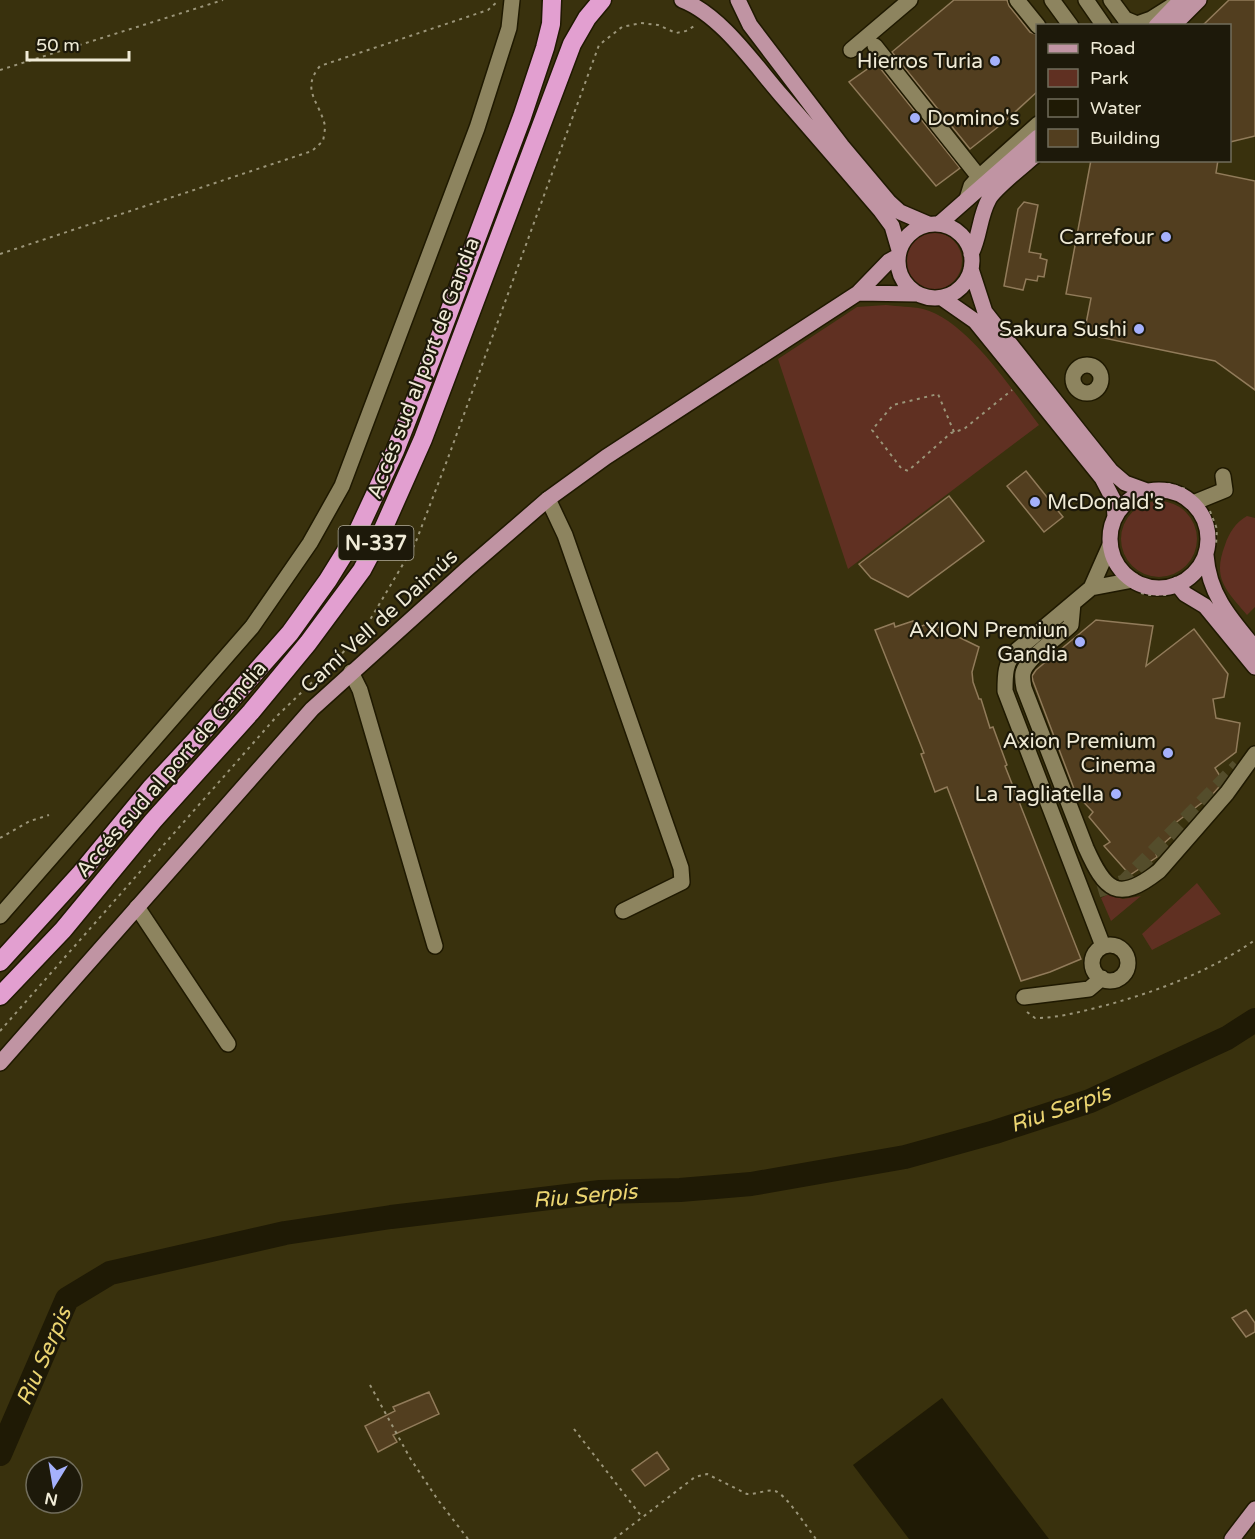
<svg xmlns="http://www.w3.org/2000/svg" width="1255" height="1539" viewBox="0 0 1255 1539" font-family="'Varela Round',sans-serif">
	<rect width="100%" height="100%" fill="#39310d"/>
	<path fill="#603022" d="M904 261a29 29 0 1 1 58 0a29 29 0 1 1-58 0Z
		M886,305C898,307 911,306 923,309C967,320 1012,390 1039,425L848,569L778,359L857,307Z
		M1121 539a38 38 0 1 1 76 0a38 38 0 1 1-76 0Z
		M1247,516L1255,518V607L1247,615C1226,590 1212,579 1225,545C1229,533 1235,523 1247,516Z
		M1197,883L1221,914L1152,950L1142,934Z
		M1109,894L1123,899L1141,896L1111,921L1101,898Z"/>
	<path fill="#1f1a05" d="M942,1398L1049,1539H909L853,1465Z"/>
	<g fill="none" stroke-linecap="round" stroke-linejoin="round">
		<path stroke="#1f1a05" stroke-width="24" d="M0,1454L67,1299L110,1273L285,1233L391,1217L600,1192L680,1190L751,1184L905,1157L995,1132L1090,1101L1227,1038L1255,1020"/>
	</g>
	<path fill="#523e1f" stroke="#917b5a" stroke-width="1.5" d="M954,0H1007L1009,6L1030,32L1038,35V91L1003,123L970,149L892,52Z
		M1229,0H1255V136L1230,142V26H1202Z
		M876,63L960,168L936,186L849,82Z
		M1091,160H1218L1216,173L1255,181V390L1215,361L1084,334L1091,298L1066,294Z
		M1024,202L1038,205L1029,252L1041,254L1040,258L1047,260L1044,277L1038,276L1037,281L1026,279L1023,290L1004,286L1018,209Z
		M1026,471L1063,517L1044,532L1007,486Z
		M949,496L984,541L908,597L871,578L859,564Z
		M1096,620L1153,626L1146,666L1194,629L1228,674L1224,697L1213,699L1216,718L1240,723L1236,752L1215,768L1223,781L1219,787L1212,795L1174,824L1179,830L1155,851L1157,857L1130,875L1104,846L1110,842L1089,817L1093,812L1076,794L1033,681L1032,676L1036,670Z
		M913,621L916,628L930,623L979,647L972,672L973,682L979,699H981L990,728L993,727L1007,765L1005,766L1081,959L1050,972L1021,981L947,787L935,792L921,754L924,753L875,630L894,623L895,627Z
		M1246,1310L1255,1323V1332L1246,1337L1232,1318Z
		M429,1392L439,1414L393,1435L397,1442L378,1452L365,1426L395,1411L393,1407Z
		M657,1452L669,1469L645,1486L632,1470Z"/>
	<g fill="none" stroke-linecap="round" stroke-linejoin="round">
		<path stroke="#544d2b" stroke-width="15" stroke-dasharray="15 8" stroke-linecap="butt" d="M1098,890L1124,882L1238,766"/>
		<defs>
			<path id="minor" d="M1017,0L1038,26
				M1052,0L1071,26
				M1086,0L1104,26
				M1111,0L1125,19L1137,24L1151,19L1170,7
				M875,46L979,177
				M851,50L910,0
				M967,199L971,186L979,177L1038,124
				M1073 379a14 14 0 1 1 28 0a14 14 0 1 1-28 0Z
				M548,499L565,535L681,868L682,882L623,911
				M1193,503L1225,490L1223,476
				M1091,588L1133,580
				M1073,603L1071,625C1059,637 1026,658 1023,673C1022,678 1023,683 1024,688L1086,848C1105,890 1117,904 1159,871L1227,793L1255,754
				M351,672L360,690L435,946
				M137,907L228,1044
				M0,916L252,627L310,543L342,486L477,128L509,28L512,0
				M1092 963a18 18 0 1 1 36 0a18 18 0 1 1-36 0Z
				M1103,946L1005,691C1005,675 1005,663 1016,651L1091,588L1110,545
				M1024,997L1089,989L1102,978"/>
			<path id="major" d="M682,0C721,15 754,64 781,95C815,134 848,172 881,211L892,226L899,250
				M738,0L750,25L842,146L889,202L900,212L928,224
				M1156,26L1181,0
				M1173,26L1199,0
				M898 261a37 37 0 1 1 74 0a37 37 0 1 1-74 0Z
				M939,224L1038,137
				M971,254C980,237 979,217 989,199C995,188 1027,163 1038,153
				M971,269L985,312L1083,436L1111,471L1125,483L1147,491
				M858,293L917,294
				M942,298L975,321L1102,478L1114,501L1115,517
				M1110 539a49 49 0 1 1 98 0a49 49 0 1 1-98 0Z
				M1206,555C1209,595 1230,618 1255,648
				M1177,584L1185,594L1205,606L1255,667
				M0,1063L312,709L467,569L548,499L606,457L858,293L889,261L898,256
				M1232,1539L1255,1509"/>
			<path id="highway" d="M0,962L81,873L151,788L194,742L290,633L328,580L357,533L395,451L431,360L522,117L545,48L551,24L552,0
				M0,996L63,930L153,821L251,712L308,643L362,570L380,536L423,439L572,44L587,18L602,0"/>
		</defs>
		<use href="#minor" stroke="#1f1901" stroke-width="18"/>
		<use href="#major" stroke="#1f1901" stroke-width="18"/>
		<use href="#highway" stroke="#1f1901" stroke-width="21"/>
		<path stroke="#9b9579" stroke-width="2" stroke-dasharray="3 4.5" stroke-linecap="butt" d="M0,70L223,0
			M0,254L312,151L323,141C324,136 325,130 325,126C320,102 300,90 320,66L488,10L497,2
			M954,432L938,394L893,405L872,430L901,468L908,471L951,433L964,429L1012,390
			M1160,484H1169L1189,490
			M1210,511L1217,529L1216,545
			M1141,593L1148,595H1168
			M0,838L30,821L49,815
			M1027,1012L1035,1018C1058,1018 1080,1012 1103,1006C1156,992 1209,972 1255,940
			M0,1031L277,716L361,635L415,544L448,458L599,45L622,27L641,23L658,25L676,33L686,31L696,25
			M370,1385L410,1458L438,1500L468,1539
			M574,1429L642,1517
			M614,1539L695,1477L707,1474L747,1494C756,1495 766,1489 775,1491C786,1494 808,1529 816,1539"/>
		<use href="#minor" stroke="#8d845f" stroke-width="15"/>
		<use href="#major" stroke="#c094a3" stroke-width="15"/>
		<use href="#highway" stroke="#e29fd0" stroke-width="18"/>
	</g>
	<g fill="#a5b1fc" stroke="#1d190a" stroke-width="2">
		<circle cx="995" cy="61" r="6"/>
		<circle cx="915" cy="118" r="6"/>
		<circle cx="1166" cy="237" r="6"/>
		<circle cx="1139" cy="329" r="6"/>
		<circle cx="1035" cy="502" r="6"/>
		<circle cx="1080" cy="642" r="6"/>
		<circle cx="1168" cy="753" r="6"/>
		<circle cx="1116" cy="794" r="6"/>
	</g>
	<g text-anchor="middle" stroke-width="4.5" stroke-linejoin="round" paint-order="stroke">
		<rect fill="#1d190a" stroke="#b1ac9a" stroke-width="1.5" x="338.5" y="526" width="75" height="34" rx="4.5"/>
		<g font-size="20" font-weight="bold" fill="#f0ebd7">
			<text x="376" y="550">N-337</text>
		</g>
		<g font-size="21" fill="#f0ebd7" stroke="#1d190a" text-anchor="end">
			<text x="983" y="68">Hierros Turia</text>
			<text x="927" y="125" text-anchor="start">Domino's</text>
			<text x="1154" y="244">Carrefour</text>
			<text x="1127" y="336">Sakura Sushi</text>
			<text x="1047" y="509" text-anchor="start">McDonald's</text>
			<text x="1068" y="637">AXION Premiun<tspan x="1068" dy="24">Gandia</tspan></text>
			<text x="1156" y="748">Axion Premium<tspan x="1156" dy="24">Cinema</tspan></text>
			<text x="1104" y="801">La Tagliatella</text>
		</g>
		<g font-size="21" fill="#f0ebd7" stroke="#1d190a">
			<text transform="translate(423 368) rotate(-69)" y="7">Accés sud al port de Gandia</text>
			<text transform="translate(379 621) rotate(-42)" y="7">Camí Vell de Daimús</text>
			<text transform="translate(171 769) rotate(-49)" y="7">Accés sud al port de Gandia</text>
		</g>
		<g font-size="22" font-style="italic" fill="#ebd470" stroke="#1d190a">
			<text transform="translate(1060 1108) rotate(-19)" y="8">Riu Serpis</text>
			<text transform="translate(585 1195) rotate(-5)" y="8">Riu Serpis</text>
			<text transform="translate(43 1356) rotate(-66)" y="8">Riu Serpis</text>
		</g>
	</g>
	<rect x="1036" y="24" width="195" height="138" fill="#1d190a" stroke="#716d5c" stroke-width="1.5"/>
	<rect x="1048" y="44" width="30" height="9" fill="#c094a3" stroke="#716d5c" stroke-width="1.5"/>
	<text x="1090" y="54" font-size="18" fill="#f0ebd7">Road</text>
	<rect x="1048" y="69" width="30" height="18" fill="#603022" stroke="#716d5c" stroke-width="1.5"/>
	<text x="1090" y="84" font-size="18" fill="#f0ebd7">Park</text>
	<rect x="1048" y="99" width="30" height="18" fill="#1f1a05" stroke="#716d5c" stroke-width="1.5"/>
	<text x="1090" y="114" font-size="18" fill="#f0ebd7">Water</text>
	<rect x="1048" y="129" width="30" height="18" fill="#523e1f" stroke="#716d5c" stroke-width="1.5"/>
	<text x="1090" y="144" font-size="18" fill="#f0ebd7">Building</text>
	<g transform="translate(54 1485) rotate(191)"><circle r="28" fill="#1d190a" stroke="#716d5c" stroke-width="1.5"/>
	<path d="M0-4.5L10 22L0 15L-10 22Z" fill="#a5b1fc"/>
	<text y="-9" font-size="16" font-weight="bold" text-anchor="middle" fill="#f0ebd7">N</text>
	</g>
	<path d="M27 51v9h102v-9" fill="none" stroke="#f0ebd7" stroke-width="3"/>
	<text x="36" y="51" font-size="18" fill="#f0ebd7" stroke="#1d190a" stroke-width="4.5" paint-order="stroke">50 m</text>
</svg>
